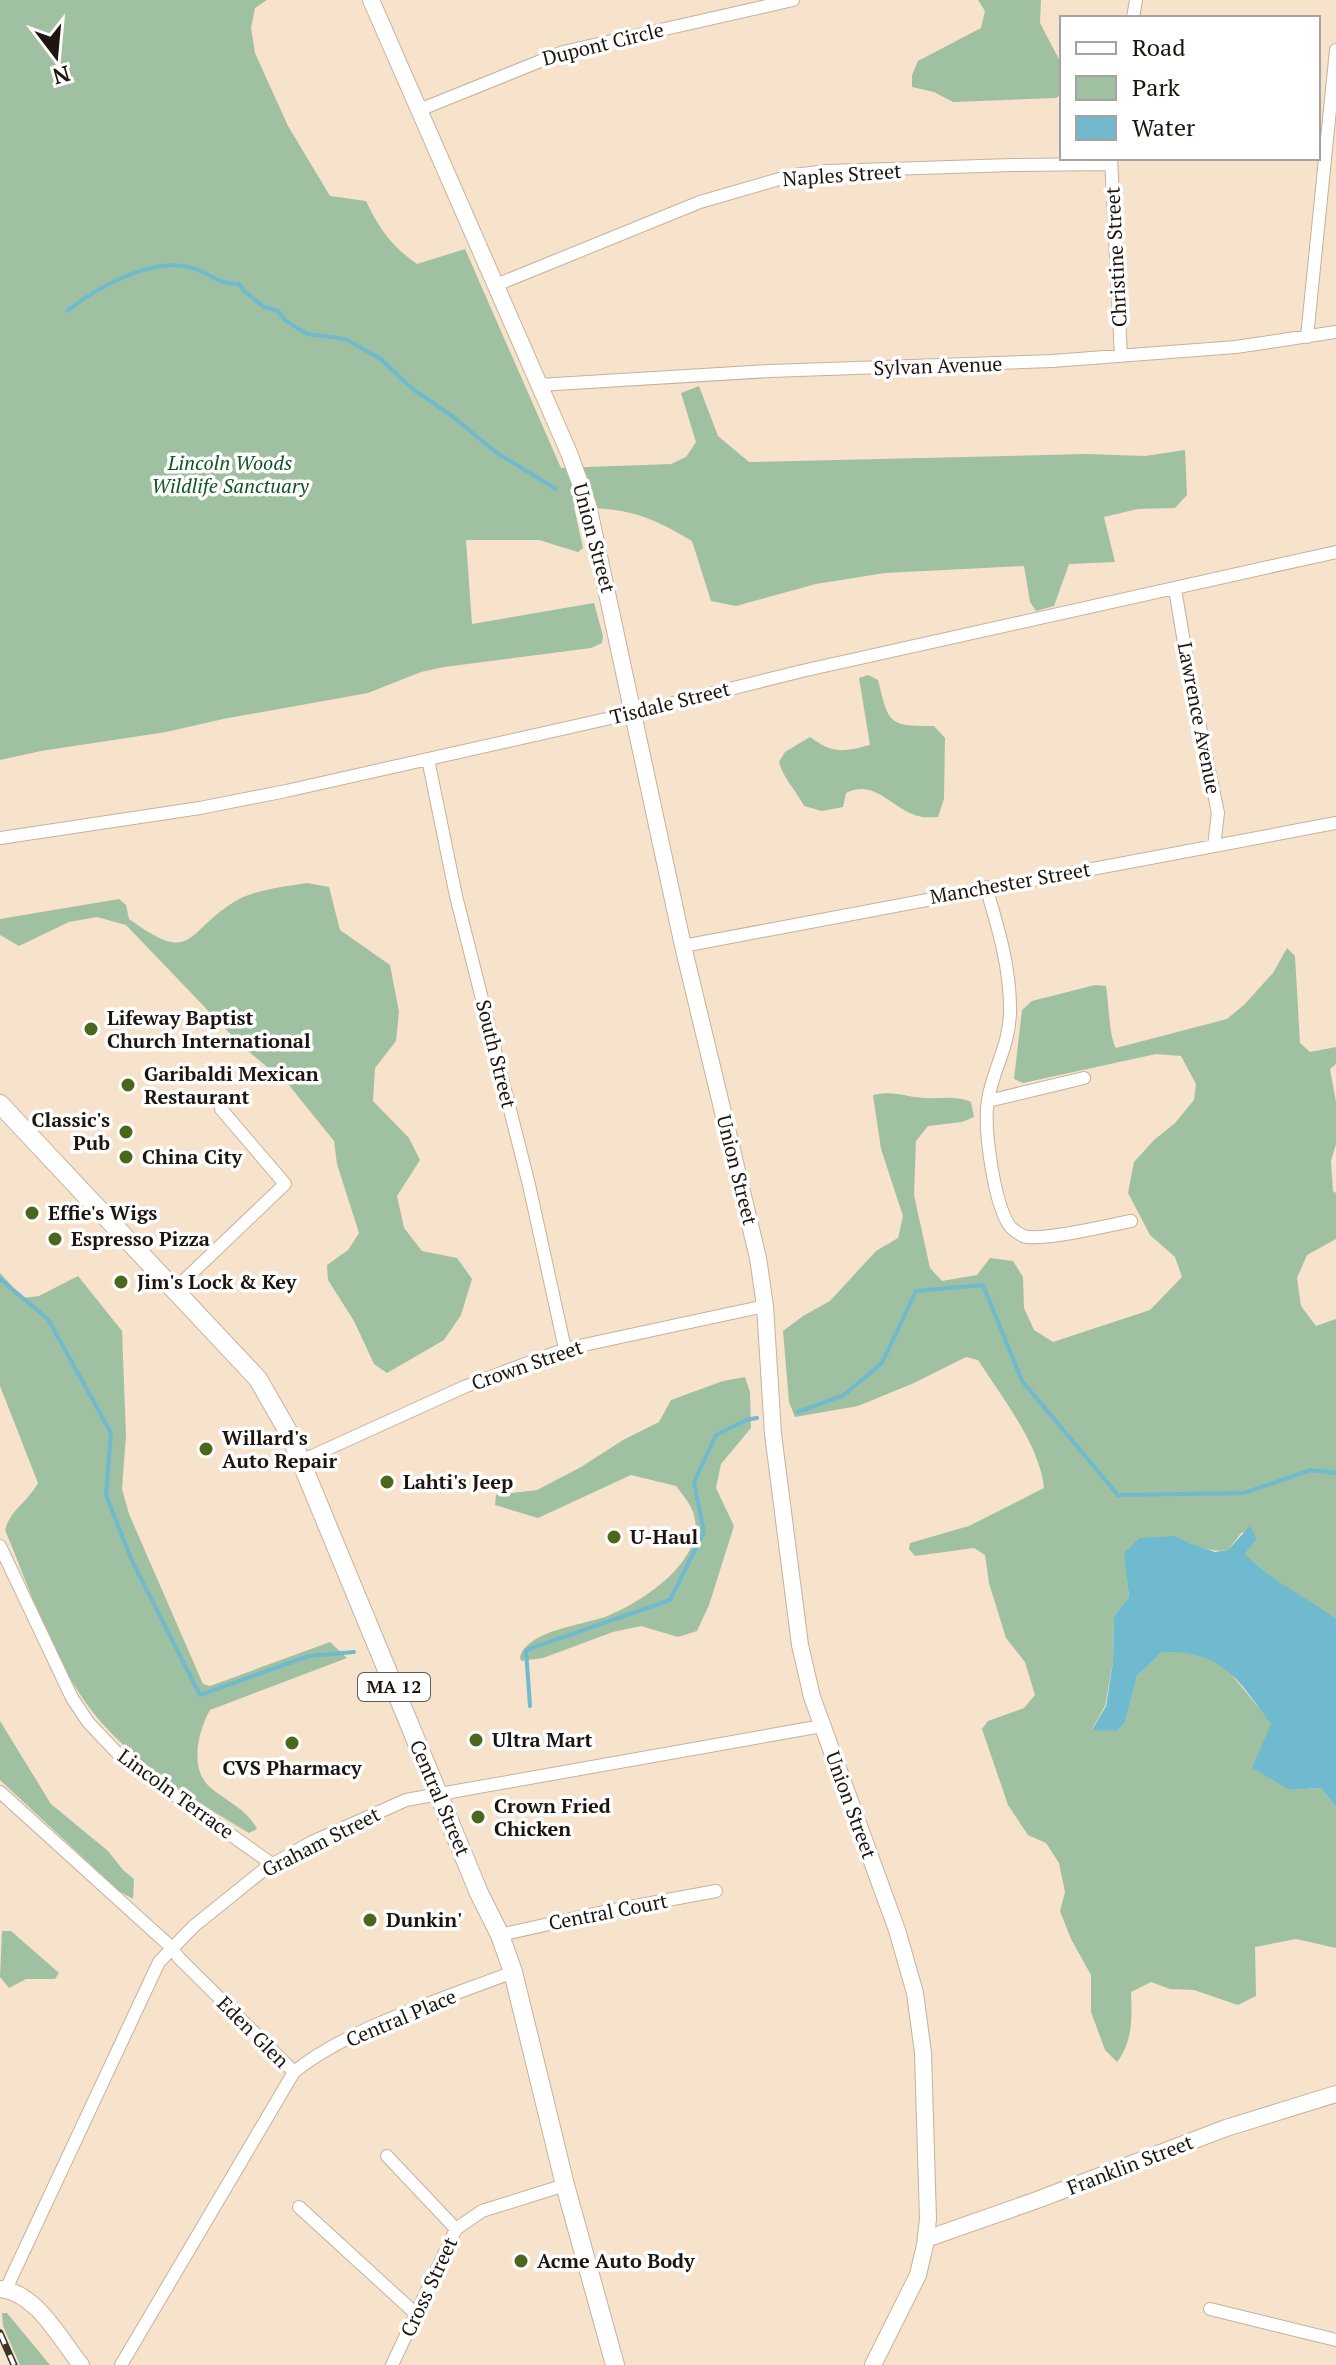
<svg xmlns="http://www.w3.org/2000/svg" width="1336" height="2365" viewBox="0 0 1336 2365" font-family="'PT Serif',serif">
	<rect width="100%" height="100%" fill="#f7e2cb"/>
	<path fill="#a0c0a2" d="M0,0H267L255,8L251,28L255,53L288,126L330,196L366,201C378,227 392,247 417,264L465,249L561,468L671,464L686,457L696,442L681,393L699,386L718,436L749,462L1087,454L1145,456L1185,450L1187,495L1175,508L1138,509L1104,517L1115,562L1069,564L1054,606L1036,611L1030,602L1024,566L885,573L816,584L736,606L711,601L692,541C645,513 628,509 574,507L583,548L578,552L539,540H466L472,624L594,603L603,636L602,643L591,648L444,667L421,672L368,693L223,719L166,732L41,751L0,760Z
		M978,0H1041L1040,23L1062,65V94L1056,98L953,102L934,92L912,87V75L918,61L981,28L985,11Z
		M868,675L878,680C889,724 888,726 934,726L945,738L944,799L938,817C932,817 923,818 918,816C892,809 875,778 846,793L843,807L822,811L804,806C796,790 784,780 779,762L785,752L810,737C833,754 843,752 870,745L859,678Z
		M307,883L329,887L340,930L390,965L399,1012L396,1041L375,1068L373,1101L409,1138L420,1160L397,1196L404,1228L422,1251L457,1258L472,1279L461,1315L444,1340L387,1373L374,1364L354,1321L328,1280L327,1265L348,1250L359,1233L337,1164L334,1141L288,1084L243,1047L126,925L97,917L69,922L19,946L0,935V919L119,899L126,905L129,919C194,966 184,933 234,902C255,889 284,887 307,883Z
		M1287,948L1295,956L1300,1043L1310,1052L1336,1047V1064L1330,1069L1336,1102V1144L1331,1161L1333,1191L1336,1193V1239L1307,1255L1297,1278L1301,1306L1316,1326L1336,1319V1619L1290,1591L1259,1569L1245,1554L1257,1539L1242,1532L1228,1550C1209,1553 1193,1545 1176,1536L1125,1553L1129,1597L1114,1616L1113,1662L1105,1706L1092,1729L1117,1731L1125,1723L1137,1676L1162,1652L1191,1651L1223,1664L1272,1724L1290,1790L1321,1788L1336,1807V1948L1296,1939L1255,1947L1256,1996L1238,2005L1194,1990L1170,1989L1151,1982L1131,1992C1132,2016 1133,2042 1117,2062L1105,2050L1091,2012V1975L1071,1939L1060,1911L1065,1892L1059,1863L1046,1843L1028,1835L1008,1805L982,1729L988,1721L1024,1708L1035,1695L1025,1662L1006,1638L989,1583L985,1555L974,1548L915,1556L909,1549L910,1543L969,1526L1044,1488C1040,1445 1001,1396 978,1360L966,1357L914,1383L858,1406L795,1417L789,1402L783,1331L803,1316L830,1301L876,1251L898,1238L903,1216L881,1149L873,1095C895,1090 904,1097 925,1098C942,1099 954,1095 971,1102L974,1117L962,1122L928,1126L916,1141L914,1195L930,1268L942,1281L977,1275L990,1258L1013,1261L1023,1277L1024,1308L1034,1330L1053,1342L1150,1310L1182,1277L1175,1257L1150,1235L1128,1193L1134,1162L1154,1140L1175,1123L1194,1100L1196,1084L1181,1056L1156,1054L1023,1083L1014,1079L1022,1010L1032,1001L1095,985L1106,986C1109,1003 1109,1037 1116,1048L1227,1019L1244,1005L1273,973Z
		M0,1273L23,1298L39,1296L78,1276L122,1331L126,1435L122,1489L129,1514L203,1684L210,1686L330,1642L347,1658L210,1710C198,1731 189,1769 210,1787C227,1802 247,1809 257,1829L249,1833C193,1800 124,1757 86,1703C50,1652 29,1587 5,1530C11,1509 27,1503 38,1483L0,1386Z
		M745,1377L750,1392L751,1428L721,1464L716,1488L734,1526L709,1605L697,1631L678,1637L641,1626L613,1632L543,1658L521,1661L520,1657C530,1628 586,1626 612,1614C647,1599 709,1557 693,1512C690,1503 682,1494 676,1486L631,1475L538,1518L495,1505L496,1495L537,1490L581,1467L623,1440L659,1422L671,1400L723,1381Z
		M0,1721L51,1804L108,1851L123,1870L134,1879L133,1899L119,1891L0,1780Z
		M2,1931H11L59,1973L55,1979H26L9,1988L0,1977Z
		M2,2313H7L50,2365H20L3,2326Z"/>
	<path fill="#6fbacf" d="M1250,1526L1257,1539L1245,1554C1272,1582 1306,1597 1336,1619V1807L1321,1788L1290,1790L1252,1768L1271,1724C1238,1679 1223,1650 1162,1652L1137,1676L1125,1723L1117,1731L1092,1730L1106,1706L1113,1662L1114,1616L1129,1597L1124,1553L1140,1538L1176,1536L1192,1544L1215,1552L1228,1550Z"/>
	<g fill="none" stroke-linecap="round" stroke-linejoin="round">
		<path stroke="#6fbacf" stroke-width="4" d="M67,311C98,287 152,256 193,268C212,274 218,285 239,284L245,292L264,307L278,311L286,321L307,334L345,339L381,359L410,387L452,416L497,453L556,489
			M0,1279L48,1319L111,1433L106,1495L132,1561L200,1695L309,1656L354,1652
			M798,1412L844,1395L882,1363L916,1291L983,1285L1022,1381L1118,1495L1244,1493L1311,1470L1336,1473
			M530,1706L526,1650L670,1600L704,1532L694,1482L716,1435L746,1420L757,1418"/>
		<defs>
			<path id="street" d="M1133,18L1136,0
				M419,110L563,52L793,0
				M1111,158L1121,356
				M496,285L700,202L793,175L828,171L1012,165L1111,164
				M1307,337L1336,50
				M539,385L770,371L1052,361L1236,347L1336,332
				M1175,589L1191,684L1218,813L1214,846
				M428,759L456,896L529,1185L565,1349
				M0,838L200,808L286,791L633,713L802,671L1336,552
				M986,887C998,927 1011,970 1010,1013C1009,1047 993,1069 988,1100C983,1127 994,1202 1009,1225C1012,1230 1018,1233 1023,1236C1041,1242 1109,1225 1131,1221
				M683,946L1336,823
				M988,1101L1084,1078
				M174,1290L285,1184L221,1109
				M301,1461L464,1387L565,1349L765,1306
				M0,1546L72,1698L88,1722L121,1757L272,1864
				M0,1792L171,1947L179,1958L294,2072L121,2365
				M500,1935L603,1912L716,1891
				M294,2072C348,2028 446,1998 513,1972
				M387,2156L456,2229
				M299,2207L416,2314
				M6,2289L159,1962L194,1926L266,1868L310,1843L406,1800L822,1726
				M1210,2309L1336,2340
				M392,2365L456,2229L482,2211L565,2185"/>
			<path id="secondary" d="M371,0L569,453L588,505L683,946L758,1258L765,1306L773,1434L800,1645L812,1697L897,1930L915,1993L923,2053L928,2219L925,2245L918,2275L873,2365
				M926,2239L1037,2200L1226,2128L1336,2094
				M0,2289C36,2292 60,2339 81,2365"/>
			<path id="primary" d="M0,1104L258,1379L290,1435L479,1893L500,1935L513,1972L565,2185L615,2365"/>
		</defs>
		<use href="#street" stroke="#c6b29c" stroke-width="14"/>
		<use href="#secondary" stroke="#c6b29c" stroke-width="18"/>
		<use href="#primary" stroke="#c6b29c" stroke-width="20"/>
		<use href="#street" stroke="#fff" stroke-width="12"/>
		<use href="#secondary" stroke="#fff" stroke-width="16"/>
		<use href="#primary" stroke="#fff" stroke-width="18"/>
		<defs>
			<path id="rail" d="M0,2333L14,2365"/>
		</defs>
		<use href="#rail" stroke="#3c3329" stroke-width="7"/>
		<use href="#rail" stroke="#fff" stroke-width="4" stroke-dasharray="12" stroke-linecap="butt"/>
	</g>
	<g fill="#4a671b" stroke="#fff" stroke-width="3">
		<circle cx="91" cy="1029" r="8"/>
		<circle cx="128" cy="1085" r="8"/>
		<circle cx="126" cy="1132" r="8"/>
		<circle cx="126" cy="1157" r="8"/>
		<circle cx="32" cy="1213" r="8"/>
		<circle cx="55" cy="1239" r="8"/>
		<circle cx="121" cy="1282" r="8"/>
		<circle cx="206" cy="1449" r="8"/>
		<circle cx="387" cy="1482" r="8"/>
		<circle cx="614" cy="1537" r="8"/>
		<circle cx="476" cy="1740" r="8"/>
		<circle cx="292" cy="1743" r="8"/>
		<circle cx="478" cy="1817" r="8"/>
		<circle cx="370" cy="1920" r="8"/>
		<circle cx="521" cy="2261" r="8"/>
	</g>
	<g text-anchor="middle" stroke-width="7" stroke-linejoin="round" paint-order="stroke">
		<rect fill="#fff" stroke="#615c56" stroke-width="2" x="358" y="1673" width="72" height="28" rx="6"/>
		<g font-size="18" font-weight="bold" fill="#1d160e">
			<text x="394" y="1693">MA 12</text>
		</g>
		<g font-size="20" fill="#1d160e" stroke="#fff">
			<text transform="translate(603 44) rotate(-14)" y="7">Dupont Circle</text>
			<text transform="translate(842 175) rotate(-4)" y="7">Naples Street</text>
			<text transform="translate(1116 257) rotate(-93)" y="7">Christine Street</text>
			<text transform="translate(938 366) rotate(-2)" y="7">Sylvan Avenue</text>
			<text transform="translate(594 538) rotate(75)" y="7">Union Street</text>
			<text transform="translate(670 703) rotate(-14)" y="7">Tisdale Street</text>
			<text transform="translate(1199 718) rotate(79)" y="7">Lawrence Avenue</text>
			<text transform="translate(1010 883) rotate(-10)" y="7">Manchester Street</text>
			<text transform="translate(496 1054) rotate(76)" y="7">South Street</text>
			<text transform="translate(737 1170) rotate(76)" y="7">Union Street</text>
			<text transform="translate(527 1365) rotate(-19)" y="7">Crown Street</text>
			<text transform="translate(176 1794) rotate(36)" y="7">Lincoln Terrace</text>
			<text transform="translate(440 1798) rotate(67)" y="7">Central Street</text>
			<text transform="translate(851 1805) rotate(70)" y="7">Union Street</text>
			<text transform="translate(321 1842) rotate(-27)" y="7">Graham Street</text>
			<text transform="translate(608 1912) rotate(-11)" y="7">Central Court</text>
			<text transform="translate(401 2018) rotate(-23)" y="7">Central Place</text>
			<text transform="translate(253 2032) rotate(45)" y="7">Eden Glen</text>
			<text transform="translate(1130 2165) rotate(-21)" y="7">Franklin Street</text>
			<text transform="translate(429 2287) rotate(-65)" y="7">Cross Street</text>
		</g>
		<g font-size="20" font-style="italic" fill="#0d561f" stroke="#fff">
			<text x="230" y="470">Lincoln Woods<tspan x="230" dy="23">Wildlife Sanctuary</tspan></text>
		</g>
		<g font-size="20" font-weight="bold" fill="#1d160e" stroke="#fff" text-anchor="start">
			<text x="107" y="1025">Lifeway Baptist<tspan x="107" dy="23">Church International</tspan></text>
			<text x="144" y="1081">Garibaldi Mexican<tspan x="144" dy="23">Restaurant</tspan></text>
			<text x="110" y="1127" text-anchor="end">Classic's<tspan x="110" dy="23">Pub</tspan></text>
			<text x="142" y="1164">China City</text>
			<text x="48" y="1220">Effie's Wigs</text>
			<text x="71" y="1246">Espresso Pizza</text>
			<text x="137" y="1289">Jim's Lock &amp; Key</text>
			<text x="222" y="1445">Willard's<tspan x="222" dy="23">Auto Repair</tspan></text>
			<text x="403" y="1489">Lahti's Jeep</text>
			<text x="630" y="1544">U-Haul</text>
			<text x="492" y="1747">Ultra Mart</text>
			<text x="292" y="1775" text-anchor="middle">CVS Pharmacy</text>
			<text x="494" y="1813">Crown Fried<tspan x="494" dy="23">Chicken</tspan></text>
			<text x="386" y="1927">Dunkin'</text>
			<text x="537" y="2268">Acme Auto Body</text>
		</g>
	</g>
	<rect x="1060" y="16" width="260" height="144" fill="#ffffff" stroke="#a5a29f" stroke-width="2"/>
	<rect x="1076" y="42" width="40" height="12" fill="#ffffff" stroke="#a5a29f" stroke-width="2"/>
	<text x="1132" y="56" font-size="24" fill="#1d160e">Road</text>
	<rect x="1076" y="76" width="40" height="24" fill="#a0c0a2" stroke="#a5a29f" stroke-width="2"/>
	<text x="1132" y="96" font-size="24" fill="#1d160e">Park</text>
	<rect x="1076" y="116" width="40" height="24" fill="#6fbacf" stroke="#a5a29f" stroke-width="2"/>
	<text x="1132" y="136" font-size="24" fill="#1d160e">Water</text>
	<g transform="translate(56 56) rotate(164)" stroke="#ffffff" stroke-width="6" paint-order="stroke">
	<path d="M0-6L14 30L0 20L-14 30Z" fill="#1d160e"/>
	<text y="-12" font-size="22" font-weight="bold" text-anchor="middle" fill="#1d160e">N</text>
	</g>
</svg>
